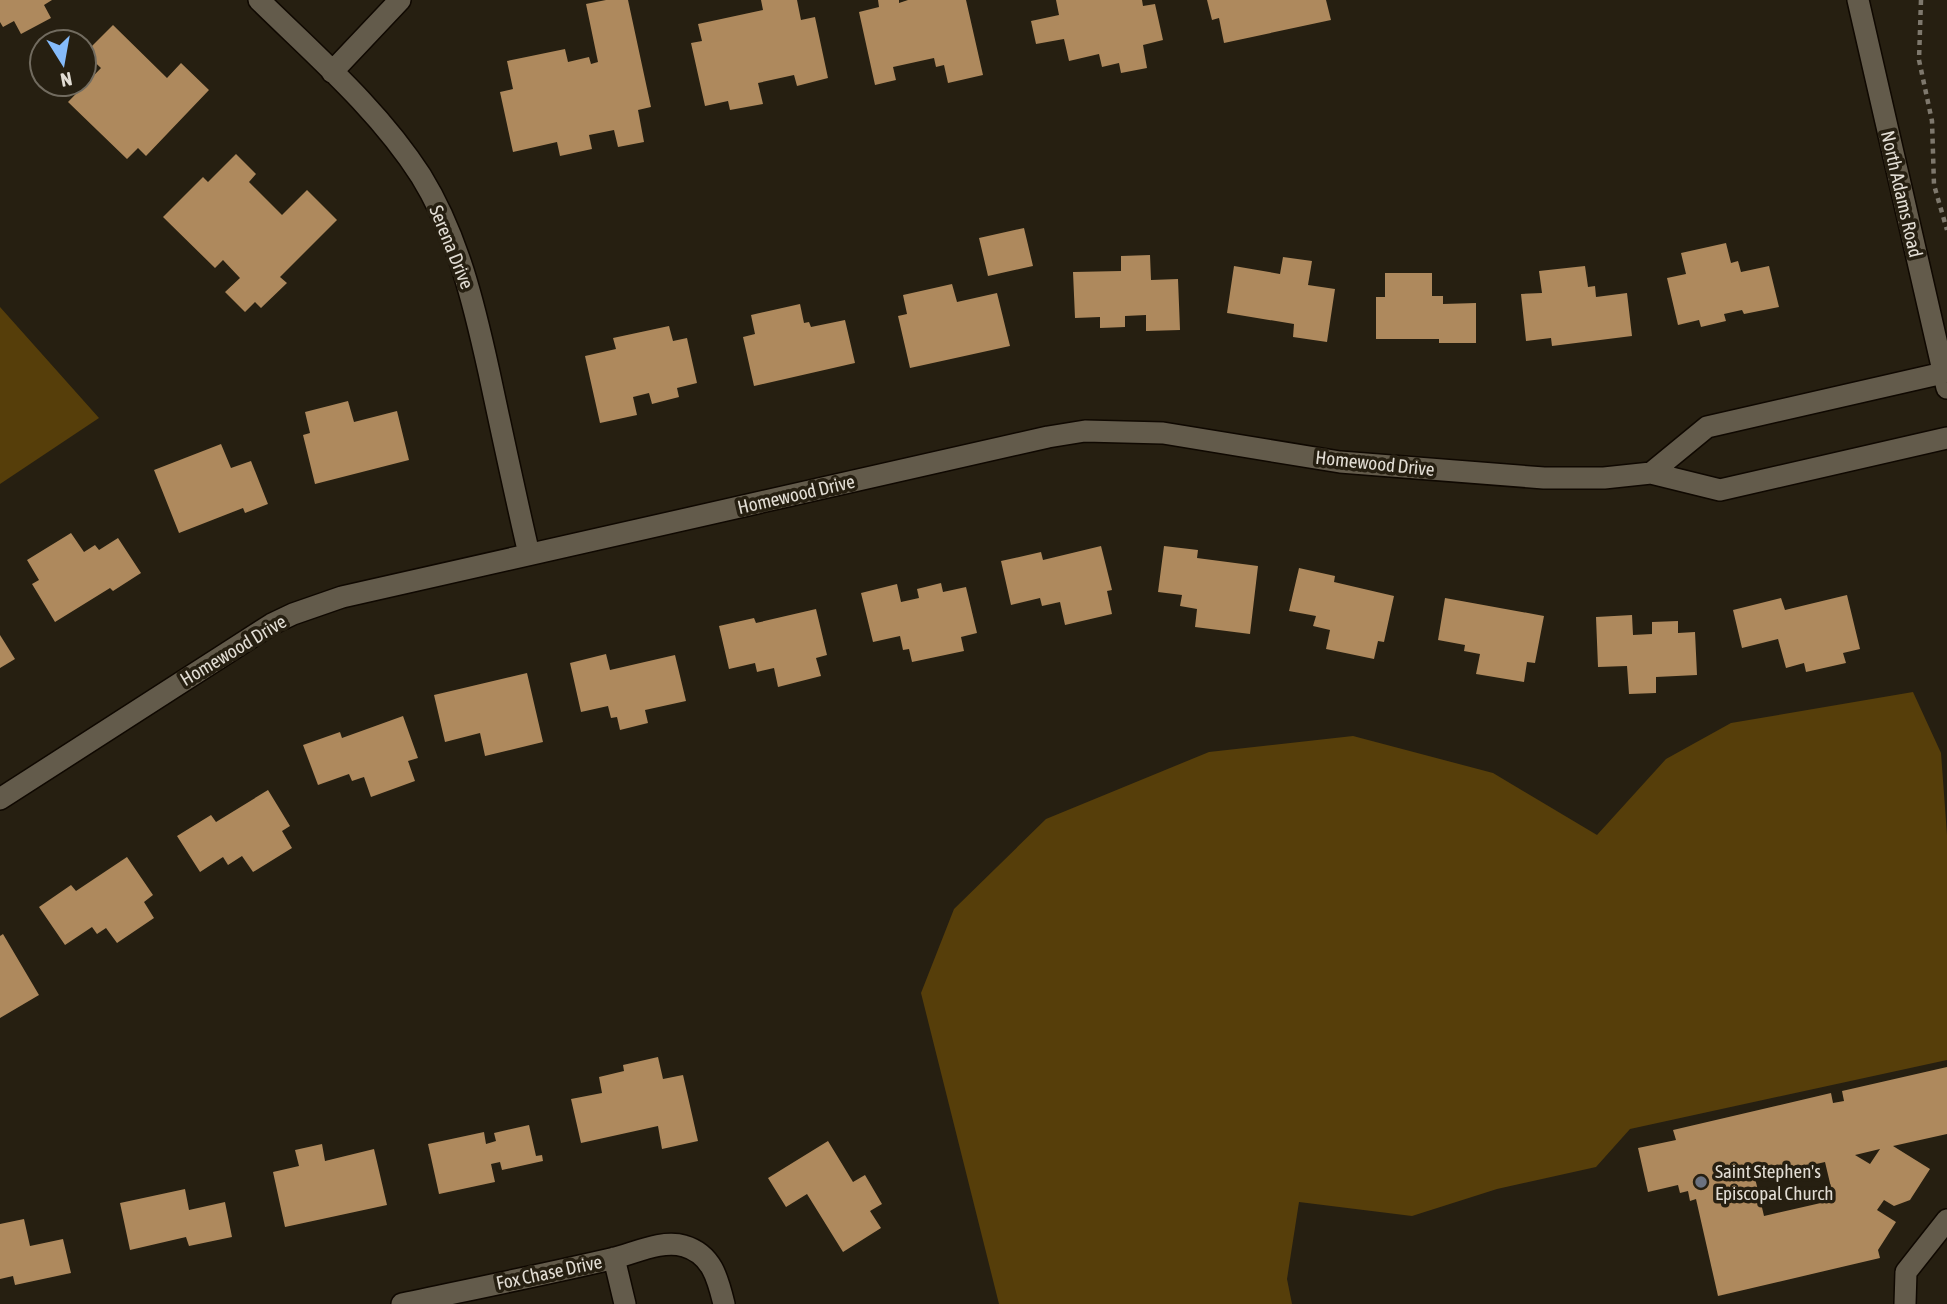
<svg xmlns="http://www.w3.org/2000/svg" width="1947" height="1304" viewBox="0 0 1947 1304" font-family="'Asap Condensed',sans-serif">
	<rect width="100%" height="100%" fill="#261f11"/>
	<path fill="#563e0a" d="M0,307L99,418L0,484Z
		M1913,692L1941,753L1947,835V1060L1630,1129L1596,1167L1497,1189L1412,1216L1299,1202L1287,1279L1292,1304H999L921,993L954,909L1046,819L1209,752L1353,736L1493,773L1597,835L1666,759L1731,723Z"/>
	<path fill="#ae895d" fill-rule="evenodd" d="M0,0H52L44,5L51,18L21,34L14,21L3,27L0,22Z
		M606,0H628L651,107L638,110L644,142L618,147L614,130L589,135L592,149L560,156L557,142L513,152L500,92L513,89L507,61L565,49L568,62L589,57L591,64L598,62L586,4Z
		M761,0H797L801,20L815,17L828,78L797,86L794,75L758,83L763,104L730,110L728,101L705,106L691,43L702,41L698,24L763,10Z
		M878,0H899V3L908,0H966L983,75L948,83L944,65L936,67L934,58L893,67L896,80L875,85L859,12L879,7Z
		M1056,0H1142L1143,6L1155,4L1163,40L1143,45L1147,68L1121,73L1119,63L1102,67L1099,54L1069,61L1064,39L1036,44L1031,21L1059,15Z
		M1207,0H1326L1331,20L1224,43L1219,18L1212,20Z
		M113,25L167,78L181,63L209,90L146,156L138,148L127,159L68,102L101,68L85,53Z
		M236,154L256,174L249,182L282,215L307,190L337,220L280,277L287,283L261,308L255,302L245,312L225,292L240,278L223,260L215,268L163,217L203,177L208,182Z
		M1024,228L1033,266L988,276L979,238Z
		M1726,243L1731,263L1738,261L1741,272L1769,266L1779,307L1744,314L1742,310L1724,314L1726,321L1701,327L1699,320L1678,325L1667,278L1686,274L1681,253Z
		M1150,255L1151,280L1178,279L1180,330L1146,331V315L1125,316V327L1100,328V317L1075,318L1073,272L1121,271V256Z
		M1283,257L1312,261L1308,285L1335,289L1327,342L1293,337L1294,324L1227,313L1234,266L1280,274Z
		M1585,266L1588,287L1595,286L1596,297L1627,293L1632,336L1552,346L1551,338L1526,341L1521,294L1542,293L1539,271Z
		M1385,273H1432V296H1443V304L1476,303V343H1439V339H1376V297H1385Z
		M952,284L957,302L997,293L1010,346L910,368L898,316L907,314L903,295Z
		M800,304L804,323L809,322L811,327L845,320L855,363L754,386L743,337L755,334L751,315Z
		M669,326L673,341L687,338L697,383L677,388L679,397L652,404L649,393L633,397L637,415L600,423L585,356L616,349L613,338Z
		M348,401L354,422L397,411L409,460L315,484L303,435L310,433L305,412Z
		M221,444L231,468L251,461L268,504L245,513L243,508L179,533L154,470Z
		M71,533L84,552L95,545L99,550L118,538L141,573L113,591L110,588L55,622L32,584L39,580L27,560Z
		M1101,546L1112,590L1107,591L1112,614L1065,625L1060,602L1042,606L1040,598L1011,605L1001,561L1041,552L1043,560Z
		M1164,546L1198,550L1197,558L1258,566L1250,634L1195,627L1197,609L1180,606L1182,595L1158,592Z
		M1299,568L1335,576L1334,582L1394,596L1384,642L1378,641L1374,659L1326,649L1330,630L1313,626L1316,616L1289,611Z
		M941,583L943,592L966,587L977,633L961,637L964,651L912,662L909,649L903,650L900,636L873,642L861,593L897,584L901,602L919,598L917,589Z
		M1847,595L1860,649L1843,653L1846,663L1806,672L1804,663L1786,668L1778,639L1742,648L1733,610L1781,598L1785,610Z
		M1445,598L1544,616L1535,663L1527,662L1524,682L1476,674L1480,654L1464,651L1465,645L1438,640Z
		M816,609L827,655L816,658L821,676L778,687L774,668L757,672L755,663L729,669L719,626L754,618L756,623Z
		M1632,615L1633,635L1652,634V622L1678,621V633L1695,632L1697,675L1656,677V693L1629,694L1627,666L1598,667L1596,617Z
		M0,635L15,659L0,668Z
		M606,654L610,670L675,655L686,701L645,710L648,723L620,730L617,717L611,718L608,706L581,712L570,663Z
		M527,673L543,742L485,756L480,733L445,742L434,695Z
		M403,716L418,758L408,761L415,781L371,797L364,777L352,781L349,774L318,785L303,745L340,732L342,738Z
		M268,790L290,826L282,831L292,848L253,872L242,856L228,865L223,857L200,872L177,836L211,815L216,822Z
		M127,857L153,895L144,902L154,918L117,943L106,928L97,934L92,927L65,945L39,907L71,885L76,891Z
		M3,934L39,995L0,1018V936Z
		M658,1057L663,1079L683,1075L698,1141L662,1149L658,1126L581,1143L571,1099L602,1093L599,1077L624,1071L623,1065Z
		M1947,1067V1134L1893,1146L1930,1169L1910,1200L1894,1206L1884,1200L1877,1210L1896,1222L1878,1250L1880,1258L1718,1296L1696,1199L1690,1201L1688,1191L1680,1193L1678,1185L1648,1192L1638,1148L1676,1140L1673,1130L1831,1093L1833,1103L1844,1101L1842,1091ZM1880,1149L1870,1164L1855,1155ZM1825,1162L1834,1200L1764,1216L1755,1178Z
		M529,1125L536,1156L542,1155L543,1161L502,1170L500,1162L491,1164L495,1182L439,1194L428,1144L484,1132L486,1144L496,1141L494,1133Z
		M828,1141L853,1182L865,1175L882,1204L870,1211L881,1228L843,1252L807,1194L786,1207L768,1178Z
		M322,1144L325,1161L374,1149L387,1205L285,1227L273,1172L299,1166L295,1150Z
		M185,1189L189,1210L225,1202L232,1237L189,1246L186,1237L130,1250L120,1203Z
		M24,1219L30,1246L63,1239L71,1273L15,1285L13,1276L0,1279V1224Z"/>
	<g fill="none" stroke-linecap="round" stroke-linejoin="round">
		<defs>
			<path id="minor" d="M259,0C315,55 378,109 421,176C458,236 474,304 489,372C502,433 515,494 529,554
				M1858,0L1947,388
				M332,72L400,0
				M1651,473L1707,427L1943,373
				M0,799L272,624L293,614L342,597L1048,437L1085,431L1163,433L1340,462L1544,478H1604L1651,473L1720,490L1947,438
				M614,1258L625,1304
				M402,1304C472,1289 542,1275 611,1259C633,1254 662,1239 684,1246C712,1254 718,1279 724,1304
				M1905,1304L1906,1272L1947,1220"/>
		</defs>
		<use href="#minor" stroke="#0f0801" stroke-width="24"/>
		<path stroke="#7e786d" stroke-width="4.5" stroke-dasharray="5 5" stroke-linecap="butt" d="M1921,0L1919,60L1932,121L1934,185L1947,230"/>
		<use href="#minor" stroke="#635b4b" stroke-width="21"/>
	</g>
	<circle fill="#6b7280" stroke="#261f11" stroke-width="2.5" cx="1701" cy="1182" r="7"/>
	<g text-anchor="middle" stroke-width="7" stroke-linejoin="round" paint-order="stroke">
		<g font-size="19" fill="#e2ddd4" stroke="#261f11">
			<text transform="translate(1902 194) rotate(77)" y="7">North Adams Road</text>
			<text transform="translate(452 247) rotate(68)" y="7">Serena Drive</text>
			<text transform="translate(1375 463) rotate(6)" y="7">Homewood Drive</text>
			<text transform="translate(796 494) rotate(-13)" y="7">Homewood Drive</text>
			<text transform="translate(233 650) rotate(-31)" y="7">Homewood Drive</text>
			<text transform="translate(549 1272) rotate(-12)" y="7">Fox Chase Drive</text>
		</g>
		<g font-size="19" fill="#e2ddd4" stroke="#261f11" text-anchor="start">
			<text x="1715" y="1178">Saint Stephen's<tspan x="1715" dy="22">Episcopal Church</tspan></text>
		</g>
	</g>
	<g transform="translate(63 63) rotate(169)"><circle r="33" fill="#261f11" stroke="#716b5f" stroke-width="2"/>
	<path d="M0-5L12 26L0 18L-12 26Z" fill="#85bbfb"/>
	<text y="-10" font-size="19" font-weight="bold" text-anchor="middle" fill="#e2ddd4">N</text>
	</g>
</svg>
